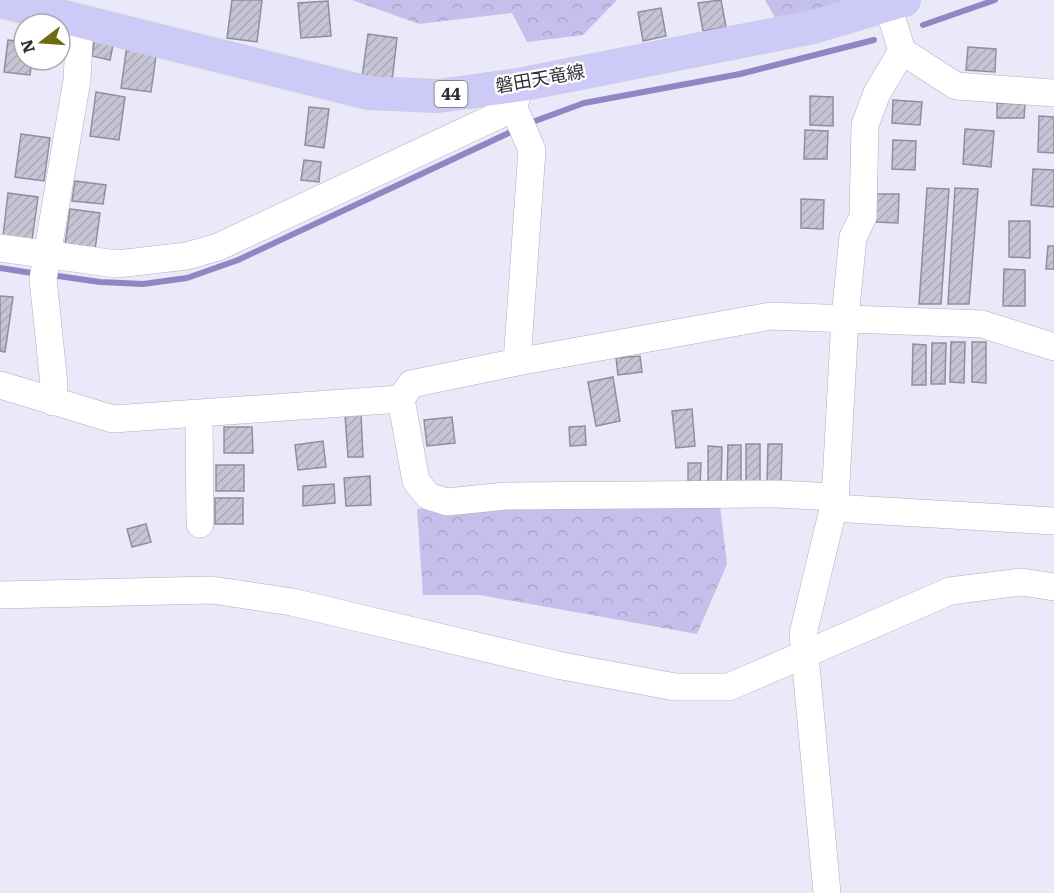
<svg xmlns="http://www.w3.org/2000/svg" width="1054" height="893" viewBox="0 0 1054 893" font-family="Literata,'Noto Sans JP',serif">
	<defs>
		<pattern id="forest-crowns" width="20" height="18" patternUnits="userSpaceOnUse" patternTransform="scale(1.5)"><rect width="20" height="18" fill="#c4c0eb"/><path d="M2 6a3 3 0 1 1 6 0M12 15a3 3 0 1 1 6 0" fill="none" stroke="#a9a5ca"/></pattern>
		<pattern id="building-hatch" width="6" height="6" patternUnits="userSpaceOnUse" patternTransform="scale(1.5)"><rect width="6" height="6" fill="#c6c5d5"/><path d="M-1 1l2-2M0 6l6-6M5 7l2-2" fill="none" stroke="#aaaab7"/></pattern>
	</defs>
	<rect width="100%" height="100%" fill="#eae9f9"/>
	<path fill="url(#forest-crowns)" d="M352,0H617L583,35L527,42L512,13L419,24Z
		M765,0H860L778,23Z
		M720,506L727,564L697,634L480,595H423L417,509Z"/>
	<g fill="none" stroke-linecap="round" stroke-linejoin="round">
		<path stroke="#8e87c4" stroke-width="6" d="M923,25L995,0
			M527,124L584,103L740,74L874,40
			M0,268L38,274
			M51,275L100,282L143,284L187,278L238,260L515,130"/>
	</g>
	<path fill="url(#building-hatch)" stroke="#8f8e9d" stroke-width="1.5" d="M232,0H262L257,42L227,38Z
		M721,0L726,27L703,31L698,3Z
		M328,1L331,36L301,38L298,3Z
		M661,8L666,36L643,41L638,12Z
		M368,34L397,38L392,81L362,77Z
		M95,37L114,40L110,60L92,56Z
		M8,40L24,42V60H32L30,75L4,72Z
		M127,45L157,49L151,92L121,88Z
		M968,47L996,49L995,72L966,70Z
		M96,92L125,97L119,140L90,136Z
		M810,96L833,97V126L810,125Z
		M893,100L922,102L920,125L892,123Z
		M997,103L1025,104L1024,118H997Z
		M309,107L329,109L324,148L305,145Z
		M1039,116L1054,117V153L1038,152Z
		M965,129L994,131L991,167L963,164Z
		M805,130L828,131L827,159H804Z
		M21,134L50,138L44,181L15,177Z
		M893,140L916,141L915,170L892,169Z
		M304,160L321,162L319,182L301,180Z
		M1033,169L1054,170V207L1031,205Z
		M75,181L106,185L103,204L72,201Z
		M927,188L949,189L941,304H919Z
		M955,188L978,189L969,304H948Z
		M8,193L38,197L32,240L3,236Z
		M876,194H899L898,223L875,222Z
		M801,199L824,200L823,229L801,228Z
		M70,209L100,213L94,257L64,252Z
		M1009,221H1030V258L1009,257Z
		M1048,246H1054V269H1046Z
		M1004,269L1025,270V306H1003Z
		M0,296L13,297L5,352L0,351Z
		M951,342H965L964,383L950,382Z
		M972,342H986V383L972,382Z
		M932,343H946L945,384H931Z
		M913,344L926,345V385H912Z
		M640,356L642,372L618,375L616,358Z
		M613,377L620,421L596,426L588,382Z
		M692,409L695,446L676,448L672,411Z
		M361,414L363,457H348L345,415Z
		M452,417L455,443L427,446L424,420Z
		M585,426L586,445L570,446L569,427Z
		M224,427H252L253,453H224Z
		M323,441L326,467L298,470L295,445Z
		M746,444H760V484H746Z
		M768,444H782L781,485L767,484Z
		M728,445H741V486H727Z
		M708,446L722,447L721,487H708Z
		M688,463H701L700,486L688,487Z
		M216,465H244V491H216Z
		M370,476L371,505L346,506L344,478Z
		M334,484L335,503L303,506V486Z
		M215,498H243V524H215Z
		M146,524L151,542L132,547L127,529Z"/>
	<g fill="none" stroke-linecap="round" stroke-linejoin="round">
		<defs>
			<path id="minor" d="M888,6L902,51L956,86L1054,93
				M514,108L532,150L517,362
				M0,248L117,264L187,256L218,247L514,108L519,85
				M0,385L113,419L401,399
				M53,402L54,384L43,279L77,80L80,20
				M199,414L200,524
				M835,497L777,494L506,496L447,502L428,496L416,481L401,399L411,384L517,362L771,316L982,324L1054,347
				M833,508L1054,521
				M0,595L212,590L292,602L557,665L675,687H729L950,591L1021,582L1054,587
				M827,893L803,634L835,501L845,318L853,237L863,217L865,125L877,93L902,51"/>
			<path id="major" d="M0,1L368,93L438,96L519,85L813,27L904,0"/>
		</defs>
		<use href="#minor" stroke="#afaebd" stroke-width="28"/>
		<use href="#major" stroke="#cdcdcf" stroke-width="34"/>
		<use href="#minor" stroke="#fff" stroke-width="27"/>
		<use href="#major" stroke="#cecaf7" stroke-width="33"/>
	</g>
	<g text-anchor="middle" stroke-width="4.5" stroke-linejoin="round" paint-order="stroke">
		<rect fill="#fff" stroke="#6d6d72" stroke-width="1.5" x="434.5" y="81" width="33" height="26" rx="4.5"/>
		<g font-size="16" font-weight="bold" fill="#2f2f35">
			<text x="451" y="100">44</text>
		</g>
		<g font-size="18" fill="#2f2f35" stroke="#fff">
			<text transform="translate(540 79) rotate(-10)" y="6">磐田天竜線</text>
		</g>
	</g>
	<g transform="translate(42 42) rotate(253)"><circle r="28" fill="#ffffff" stroke="#acacae" stroke-width="1.5"/>
	<path d="M0-4.5L10 22L0 15L-10 22Z" fill="#6e6d0e"/>
	<text y="-9" font-size="16" font-weight="bold" text-anchor="middle" fill="#2f2f35">N</text>
	</g>
</svg>
